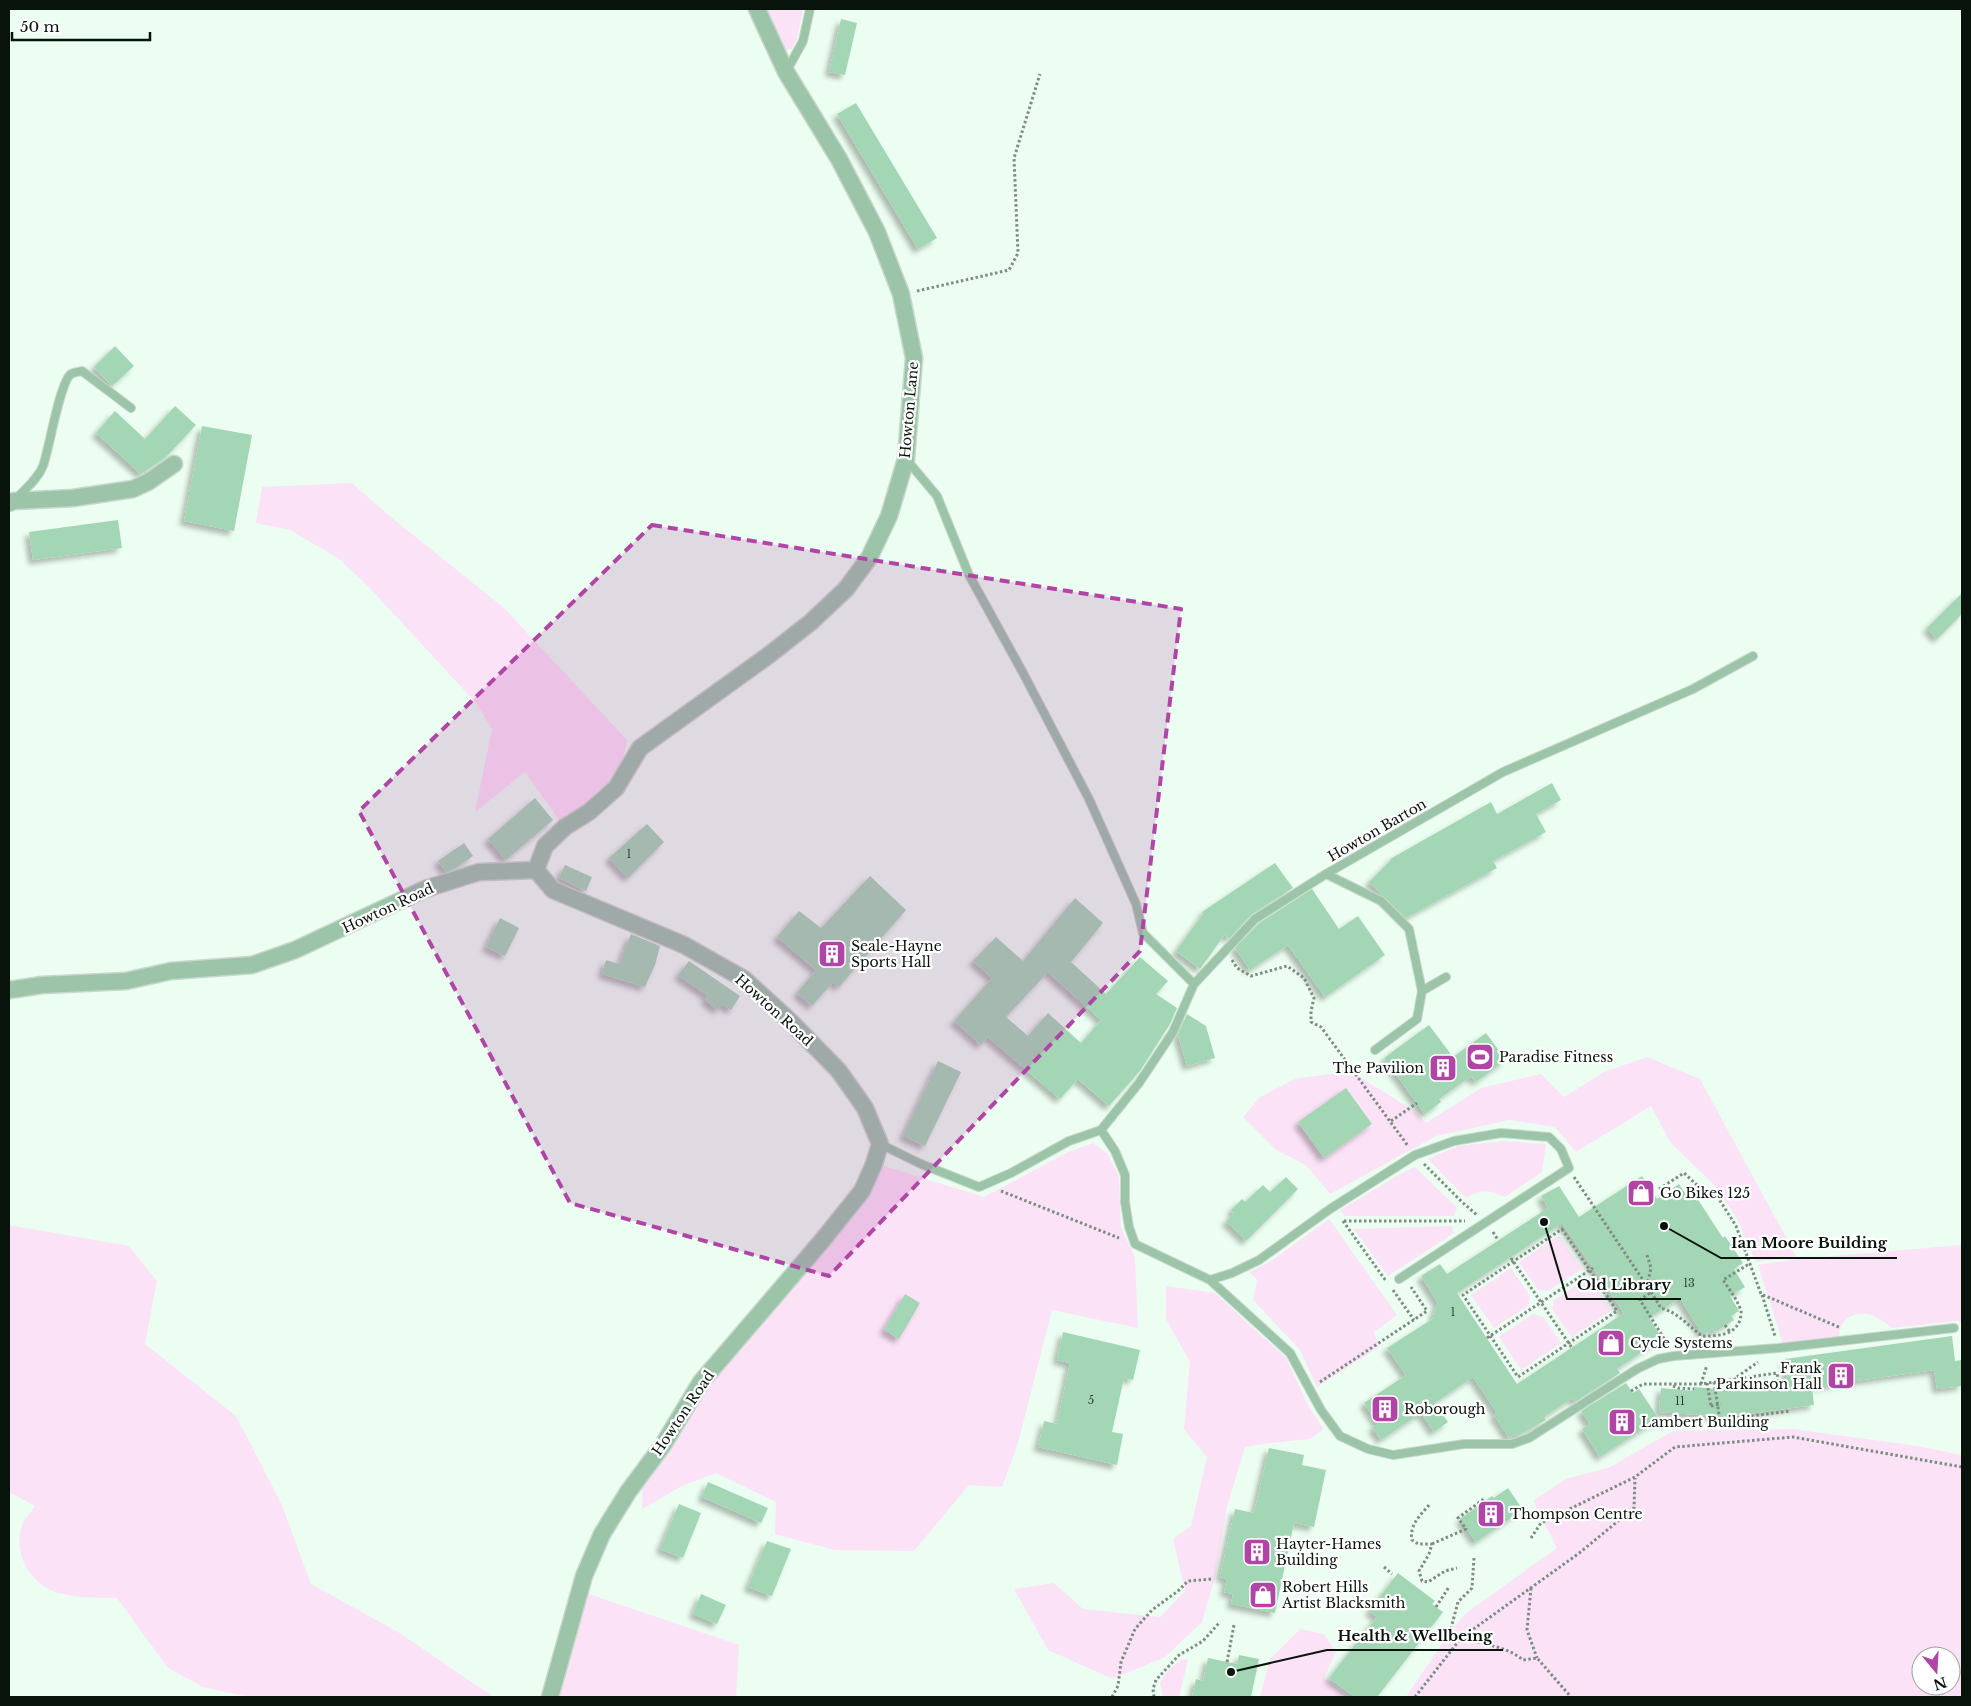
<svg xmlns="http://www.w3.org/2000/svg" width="1971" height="1706" viewBox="0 0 1971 1706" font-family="'Libre Baskerville',serif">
	<defs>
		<filter id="shadow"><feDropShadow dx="-4.5" dy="4.5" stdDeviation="2.5" flood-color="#0004"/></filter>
	</defs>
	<rect width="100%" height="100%" fill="#ecfef1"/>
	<path fill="#fbe2f7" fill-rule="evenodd" d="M765,9H803L797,39L792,49L785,50Z
		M352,483L392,518L504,608L627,740L623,759L608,782L590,803L560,821L525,772L475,812L492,729L476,703L368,586L338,558L290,530L256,523L262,487Z
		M1647,1057L1700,1079L1796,1256L1756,1262L1736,1217L1713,1184L1670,1142L1651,1106L1576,1152L1555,1127L1509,1120L1436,1136L1330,1194L1306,1165L1276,1150L1243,1117L1260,1097L1295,1079L1350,1071L1413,1110L1426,1123L1481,1088L1541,1074L1564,1097L1604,1072Z
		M1503,1141L1546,1144L1542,1172L1505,1197C1488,1190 1482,1189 1466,1198L1428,1159L1458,1146Z
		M1093,1143L1107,1153L1119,1176L1121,1228L1135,1257L1138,1328L1052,1310L1018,1443L1002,1487L969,1485L914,1551L834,1550L775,1534L776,1502L716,1473L682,1486L642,1509V1488L668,1450L705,1387L868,1198L880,1169L884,1166L984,1197L1070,1151Z
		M1415,1167L1457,1208L1454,1216H1345L1340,1210L1402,1173Z
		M1329,1219L1397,1315L1374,1332L1379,1347L1317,1387L1300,1350L1253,1300L1257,1280L1249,1272L1271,1261Z
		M9,1225L129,1246L157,1281L145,1344L236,1416L281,1503L311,1584L398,1632L494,1697H249L203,1687L168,1668L117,1598C100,1598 68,1598 53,1591C27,1580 11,1548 24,1521C27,1516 32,1511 35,1506L9,1492Z
		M1452,1226L1454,1233L1388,1276L1354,1229Z
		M1559,1235L1582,1269L1548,1291L1538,1290L1519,1262Z
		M1962,1245V1322L1956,1321L1892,1328C1879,1316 1857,1305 1843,1323C1840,1326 1840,1334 1838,1338L1782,1344L1780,1334L1758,1265L1797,1259Z
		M1511,1268L1530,1296L1529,1305L1494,1328L1471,1295Z
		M1589,1277L1611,1311L1572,1337L1552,1309L1554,1300Z
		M1166,1286L1215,1293L1286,1358L1310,1409L1324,1429L1310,1439L1270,1443L1245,1447L1227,1507L1215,1577L1202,1622L1165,1657L1113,1679L1048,1650L1014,1589L1054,1583L1083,1609L1160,1617L1185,1591L1173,1539L1191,1526L1207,1457L1184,1429L1190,1362L1166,1319Z
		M1533,1314L1543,1317L1561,1343L1521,1370L1499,1337Z
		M1792,1429L1911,1445L1962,1455V1697H1406L1450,1632L1466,1613L1557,1548L1533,1501L1566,1479L1610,1467L1673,1431ZM1921,1656H1951V1686H1921Z
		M586,1593L739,1645L736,1697H555Z
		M1300,1629L1324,1634L1336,1652L1324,1678L1349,1697H1260L1270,1659Z
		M1182,1659L1188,1660L1179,1697H1163L1160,1682L1169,1669Z"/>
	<path fill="#a3d6b4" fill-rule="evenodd" filter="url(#shadow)" d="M841,19L857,23L845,75L829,72Z
		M856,103L937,238L918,249L837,114Z
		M115,346L134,366L112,386L94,367Z
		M175,406L196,425L166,457L141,474L96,433L115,411L145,439Z
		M202,426L252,435L234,531L184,521Z
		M118,520L122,548L33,560L29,532Z
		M1962,593V614L1937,639L1927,628Z
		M1552,783L1561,800L1536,814L1546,832L1493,861L1497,868L1406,918L1369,882L1391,860L1390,859L1491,802L1497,814Z
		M535,798L553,820L506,860L488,839Z
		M647,824L664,842L628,878L609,858Z
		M464,843L473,856L454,869L446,872L438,861Z
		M1275,863L1293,888L1252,914L1229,939L1225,934L1200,969L1176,951L1203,914L1202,912Z
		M565,865L592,877L586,891L559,878Z
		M870,876L906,910L839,987L833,982L812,1006L797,993L816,970L777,937L799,911L821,928Z
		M1312,889L1339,929L1358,916L1385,955L1325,997L1288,945L1250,970L1235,948L1259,923Z
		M1075,898L1103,923L1071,962L1106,994L1140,957L1168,981L1156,994L1177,1008L1170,1024L1140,1071L1109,1106L1078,1079L1060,1099L988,1037L981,1045L954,1021L992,978L973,961L996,937L1023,961ZM1048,972L1101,1020L1081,1043L1048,1013L1028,1036L1006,1017Z
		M500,918L519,928L505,956L486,947Z
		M631,934L660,946L655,965L645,987L602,974L606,960L619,964Z
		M689,961L740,996L731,1010L722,1004L718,1010L705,1000L708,996L678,975Z
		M1187,1014L1206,1026L1215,1058L1187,1066L1178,1035Z
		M1429,1025L1453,1057L1486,1033L1506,1060L1476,1082L1471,1076L1439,1099L1441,1102L1425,1114L1384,1058Z
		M938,1061L961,1072L925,1146L903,1136Z
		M1346,1088L1372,1124L1324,1158L1298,1122Z
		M1642,1176L1657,1199L1679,1184L1685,1193L1691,1189L1723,1238L1725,1236L1743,1263L1734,1269L1745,1287L1730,1296L1739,1311L1731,1316L1734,1320L1715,1332L1713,1329L1703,1335L1680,1298L1649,1318L1662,1338L1617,1369L1620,1373L1575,1402L1573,1398L1544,1417L1546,1420L1517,1436L1515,1434L1509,1438L1494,1415L1497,1413L1473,1377L1435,1403L1448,1422L1434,1432L1421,1413L1381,1440L1372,1427L1378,1424L1364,1403L1406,1375L1387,1348L1434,1318L1433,1316L1438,1303L1421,1276L1440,1264L1447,1274L1548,1208L1541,1196L1559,1186L1579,1217ZM1562,1223L1624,1313L1517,1384L1457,1293Z
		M1286,1177L1298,1189L1246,1241L1226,1221L1234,1214L1231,1210L1242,1199L1245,1202L1263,1185L1270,1192Z
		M905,1294L920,1303L899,1339L884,1330Z
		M1063,1332L1140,1350L1133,1380L1124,1378L1112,1432L1123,1434L1117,1465L1038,1447L1044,1421L1057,1424L1070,1363L1057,1360Z
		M1952,1336L1955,1361L1962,1360V1386L1937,1389L1934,1370L1812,1387L1814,1405L1726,1417L1659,1412L1661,1388L1694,1391V1387L1717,1389L1787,1379L1785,1359Z
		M1626,1383L1633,1393L1639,1389L1659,1419L1600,1457L1582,1429L1590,1424L1581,1411Z
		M1269,1448L1304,1455L1302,1465L1326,1470L1314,1527L1294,1523L1275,1613L1231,1604L1233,1594L1224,1592L1227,1579L1220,1577L1235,1509L1254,1513Z
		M708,1482L768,1508L761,1523L702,1497Z
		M1508,1488L1523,1510L1476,1542L1460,1519L1492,1496L1494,1498Z
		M679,1504L701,1513L683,1558L660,1549Z
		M767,1541L791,1549L772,1596L748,1587Z
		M1398,1573L1435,1601L1432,1604L1443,1612L1377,1697H1355L1329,1678L1377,1617L1369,1611Z
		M701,1594L726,1605L717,1624L693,1614Z
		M1239,1655L1259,1659L1251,1697H1192L1196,1679L1203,1681L1208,1658L1237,1664Z"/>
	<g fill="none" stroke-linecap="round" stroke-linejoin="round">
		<defs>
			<path id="service" d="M786,72L803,41L810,9
				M906,459L937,496L969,575L1022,671L1089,799L1136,904L1143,933L1194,984
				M16,499C25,489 38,479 43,466C49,450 60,381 71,374C74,372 79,372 82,371L131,408
				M1326,874L1381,901L1409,929L1422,991L1417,1019L1375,1050
				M1422,991L1446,977
				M1101,1130L1139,1083L1173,1032L1194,984L1255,919L1326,874L1503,772L1693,689L1753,656
				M880,1144L921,1164L979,1187L1011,1173L1069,1141L1101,1130L1115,1151L1125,1175V1202L1129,1227L1135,1244L1210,1280L1290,1353L1321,1410L1340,1436L1368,1449L1393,1455L1464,1444H1512L1529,1438L1637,1369L1658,1359L1674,1356L1778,1348L1954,1328
				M1210,1280L1232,1273L1259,1260L1330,1209L1415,1155L1454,1141L1501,1133L1549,1137L1561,1149L1569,1168L1399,1279"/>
			<path id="minor" d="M9,503L14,501L73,498L133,489L148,482L174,464
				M536,870L545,846L565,827L589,812L616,788L640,748L769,655L811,622L846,589L869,558L889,516L906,459L914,358L901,294L877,232L839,159L786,72L757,9
				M9,990L42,985L126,981L171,971L252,965L295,950L425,889L479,872L536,870L553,890L684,945L744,979L790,1021L839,1071L865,1108L880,1144L874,1164L862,1191L821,1242L701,1382L663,1445L628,1492L602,1534L584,1576L550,1697"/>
		</defs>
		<use href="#service" stroke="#c8d8cc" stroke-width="10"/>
		<use href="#minor" stroke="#c8d8cc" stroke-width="19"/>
		<path stroke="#7d8c82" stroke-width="3" stroke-dasharray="2.5 2.5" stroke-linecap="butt" d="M917,291L1009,270L1018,253L1014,158L1040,74
			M1232,960L1237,968L1251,976L1287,966L1304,978L1314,998L1311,1011V1022L1321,1027L1408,1146
			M1391,1121L1417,1103
			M1424,1164L1462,1202L1477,1215
			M1574,1177L1651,1292L1640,1300L1668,1345
			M1659,1189L1684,1173L1699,1187L1719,1199L1736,1226L1761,1294L1841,1328
			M1001,1191L1119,1238
			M1343,1221L1386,1281
			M1344,1221H1465
			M1562,1229L1617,1311L1518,1377L1463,1295Z
			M1493,1232L1498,1240
			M1647,1255L1651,1268L1647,1286
			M1511,1258L1572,1348
			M1393,1290L1414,1320
			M1651,1292L1661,1308C1679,1313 1688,1326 1702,1336C1717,1336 1734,1336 1740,1320C1741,1316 1742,1311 1740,1308C1736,1298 1729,1289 1723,1280L1749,1264
			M1762,1295L1775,1336
			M1725,1325L1730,1332
			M1487,1338L1593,1268
			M1737,1377L1758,1362
			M1320,1382L1427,1311L1411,1287
			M1714,1382L1720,1420L1790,1411
			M1707,1383L1711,1406
			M1701,1384L1707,1365
			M1673,1386L1678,1388L1694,1389
			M1631,1391L1643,1384H1701L1777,1373L1780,1391
			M1429,1505C1420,1516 1409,1525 1412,1540L1418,1544H1432L1429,1554L1419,1571L1422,1581L1428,1582L1445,1571L1457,1568
			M1531,1538L1541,1523L1635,1477L1675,1447L1793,1437L1962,1467
			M1432,1544L1466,1529L1458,1518L1484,1499
			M1474,1558L1472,1588L1458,1602L1450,1632C1473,1645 1503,1643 1523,1660L1537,1658L1571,1697
			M1384,1567L1392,1574
			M1531,1588L1527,1630L1537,1658
			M1436,1607L1449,1587
			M1227,1662L1234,1625
			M1112,1697L1118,1686L1121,1662L1135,1629L1152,1610L1178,1591L1188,1581L1212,1579
			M1154,1697L1153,1689L1156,1680L1179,1655L1203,1641L1219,1623
			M1415,1697L1461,1638L1578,1554L1634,1508L1635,1478"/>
		<use href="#service" stroke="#9bc4a9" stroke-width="8"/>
		<use href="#minor" stroke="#9bc4a9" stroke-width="16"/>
		<path stroke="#7d8c82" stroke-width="3" stroke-dasharray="2.5 2.5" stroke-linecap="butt" d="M1711,1406L1721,1404"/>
	</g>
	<path fill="#b045a6" fill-opacity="0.2" stroke="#b045a6" stroke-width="4" stroke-dasharray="10 6" stroke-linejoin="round" d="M652,525L1181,609L1140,951L829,1276L570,1203L359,811Z"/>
	<defs>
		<symbol id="building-square" viewBox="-11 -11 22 22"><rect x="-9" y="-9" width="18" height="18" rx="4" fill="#b045a6" stroke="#fff"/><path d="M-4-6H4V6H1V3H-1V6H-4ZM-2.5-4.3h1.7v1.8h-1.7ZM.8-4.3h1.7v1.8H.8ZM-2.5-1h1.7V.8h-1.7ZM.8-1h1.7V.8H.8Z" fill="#fff"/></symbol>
		<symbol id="stadium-square" viewBox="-11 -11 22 22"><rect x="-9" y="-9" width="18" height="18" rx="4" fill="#b045a6" stroke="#fff"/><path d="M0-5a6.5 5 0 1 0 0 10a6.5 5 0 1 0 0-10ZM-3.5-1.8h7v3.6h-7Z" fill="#fff"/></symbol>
		<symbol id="shop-square" viewBox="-11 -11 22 22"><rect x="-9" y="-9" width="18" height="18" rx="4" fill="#b045a6" stroke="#fff"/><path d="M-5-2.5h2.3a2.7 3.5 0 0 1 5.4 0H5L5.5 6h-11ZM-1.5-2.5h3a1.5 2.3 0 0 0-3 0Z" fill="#fff"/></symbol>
	</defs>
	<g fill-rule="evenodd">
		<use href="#building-square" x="816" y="938" width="32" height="32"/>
		<use href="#stadium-square" x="1464" y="1041" width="32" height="32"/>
		<use href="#building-square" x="1427" y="1052" width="32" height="32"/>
		<use href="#shop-square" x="1625" y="1177" width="32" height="32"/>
		<use href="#shop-square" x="1595" y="1327" width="32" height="32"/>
		<use href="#building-square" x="1825" y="1360" width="32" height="32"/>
		<use href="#building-square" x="1369" y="1393" width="32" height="32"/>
		<use href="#building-square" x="1606" y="1406" width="32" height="32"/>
		<use href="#building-square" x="1475" y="1498" width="32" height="32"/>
		<use href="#building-square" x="1241" y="1536" width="32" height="32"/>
		<use href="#shop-square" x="1247" y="1579" width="32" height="32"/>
	</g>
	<g text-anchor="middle" stroke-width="4.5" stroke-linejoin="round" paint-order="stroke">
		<g font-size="11" fill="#2f4436">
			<text x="629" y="858">1</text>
			<text x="1689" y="1287">13</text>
			<text x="1453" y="1316">1</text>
			<text x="1091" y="1404">5</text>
			<text x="1680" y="1405">11</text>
		</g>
		<g font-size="14" fill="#08130c" stroke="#fff">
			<text transform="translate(909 410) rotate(-85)" y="5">Howton Lane</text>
			<text transform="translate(1377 830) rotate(-30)" y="5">Howton Barton</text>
			<text transform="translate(388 908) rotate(-25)" y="5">Howton Road</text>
			<text transform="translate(774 1010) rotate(42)" y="5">Howton Road</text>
			<text transform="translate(683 1413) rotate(-56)" y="5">Howton Road</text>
		</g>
		<g font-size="14" fill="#08130c" stroke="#fff" text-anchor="start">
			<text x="851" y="951">Seale-Hayne<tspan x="851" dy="16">Sports Hall</tspan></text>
			<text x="1499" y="1062">Paradise Fitness</text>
			<text x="1424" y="1073" text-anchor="end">The Pavilion</text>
			<text x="1660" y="1198">Go Bikes 125</text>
			<text x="1630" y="1348">Cycle Systems</text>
			<text x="1822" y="1373" text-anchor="end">Frank<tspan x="1822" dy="16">Parkinson Hall</tspan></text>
			<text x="1404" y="1414">Roborough</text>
			<text x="1641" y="1427">Lambert Building</text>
			<text x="1510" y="1519">Thompson Centre</text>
			<text x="1276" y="1549">Hayter-Hames<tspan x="1276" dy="16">Building</tspan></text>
			<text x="1282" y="1592">Robert Hills<tspan x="1282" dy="16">Artist Blacksmith</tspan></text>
		</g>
	</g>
	<path fill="none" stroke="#08130c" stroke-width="2" d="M1664 1226L1721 1258H1897M1544 1222L1567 1299H1681M1231 1672L1327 1650H1503"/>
	<g fill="#08130c" stroke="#fff" stroke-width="2">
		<circle cx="1664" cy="1226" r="5"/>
		<circle cx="1544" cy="1222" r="5"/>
		<circle cx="1231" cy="1672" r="5"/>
	</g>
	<g font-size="15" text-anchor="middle" font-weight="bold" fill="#08130c" stroke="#fff" stroke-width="4.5" stroke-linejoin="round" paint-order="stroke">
		<text x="1809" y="1248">Ian Moore Building</text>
		<text x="1624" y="1290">Old Library</text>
		<text x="1415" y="1641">Health &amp; Wellbeing</text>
	</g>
	<rect width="1971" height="1706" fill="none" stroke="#08130c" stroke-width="20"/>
	<g transform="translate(1936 1671) rotate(162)"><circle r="24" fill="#ffffff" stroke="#9ca19e"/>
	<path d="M0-4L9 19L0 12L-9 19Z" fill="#b045a6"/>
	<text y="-8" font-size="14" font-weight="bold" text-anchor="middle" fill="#08130c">N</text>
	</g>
	<path d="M12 32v8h138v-8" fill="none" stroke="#08130c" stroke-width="2.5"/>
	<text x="20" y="32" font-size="15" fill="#08130c" stroke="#ffffff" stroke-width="4" paint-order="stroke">50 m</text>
</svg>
